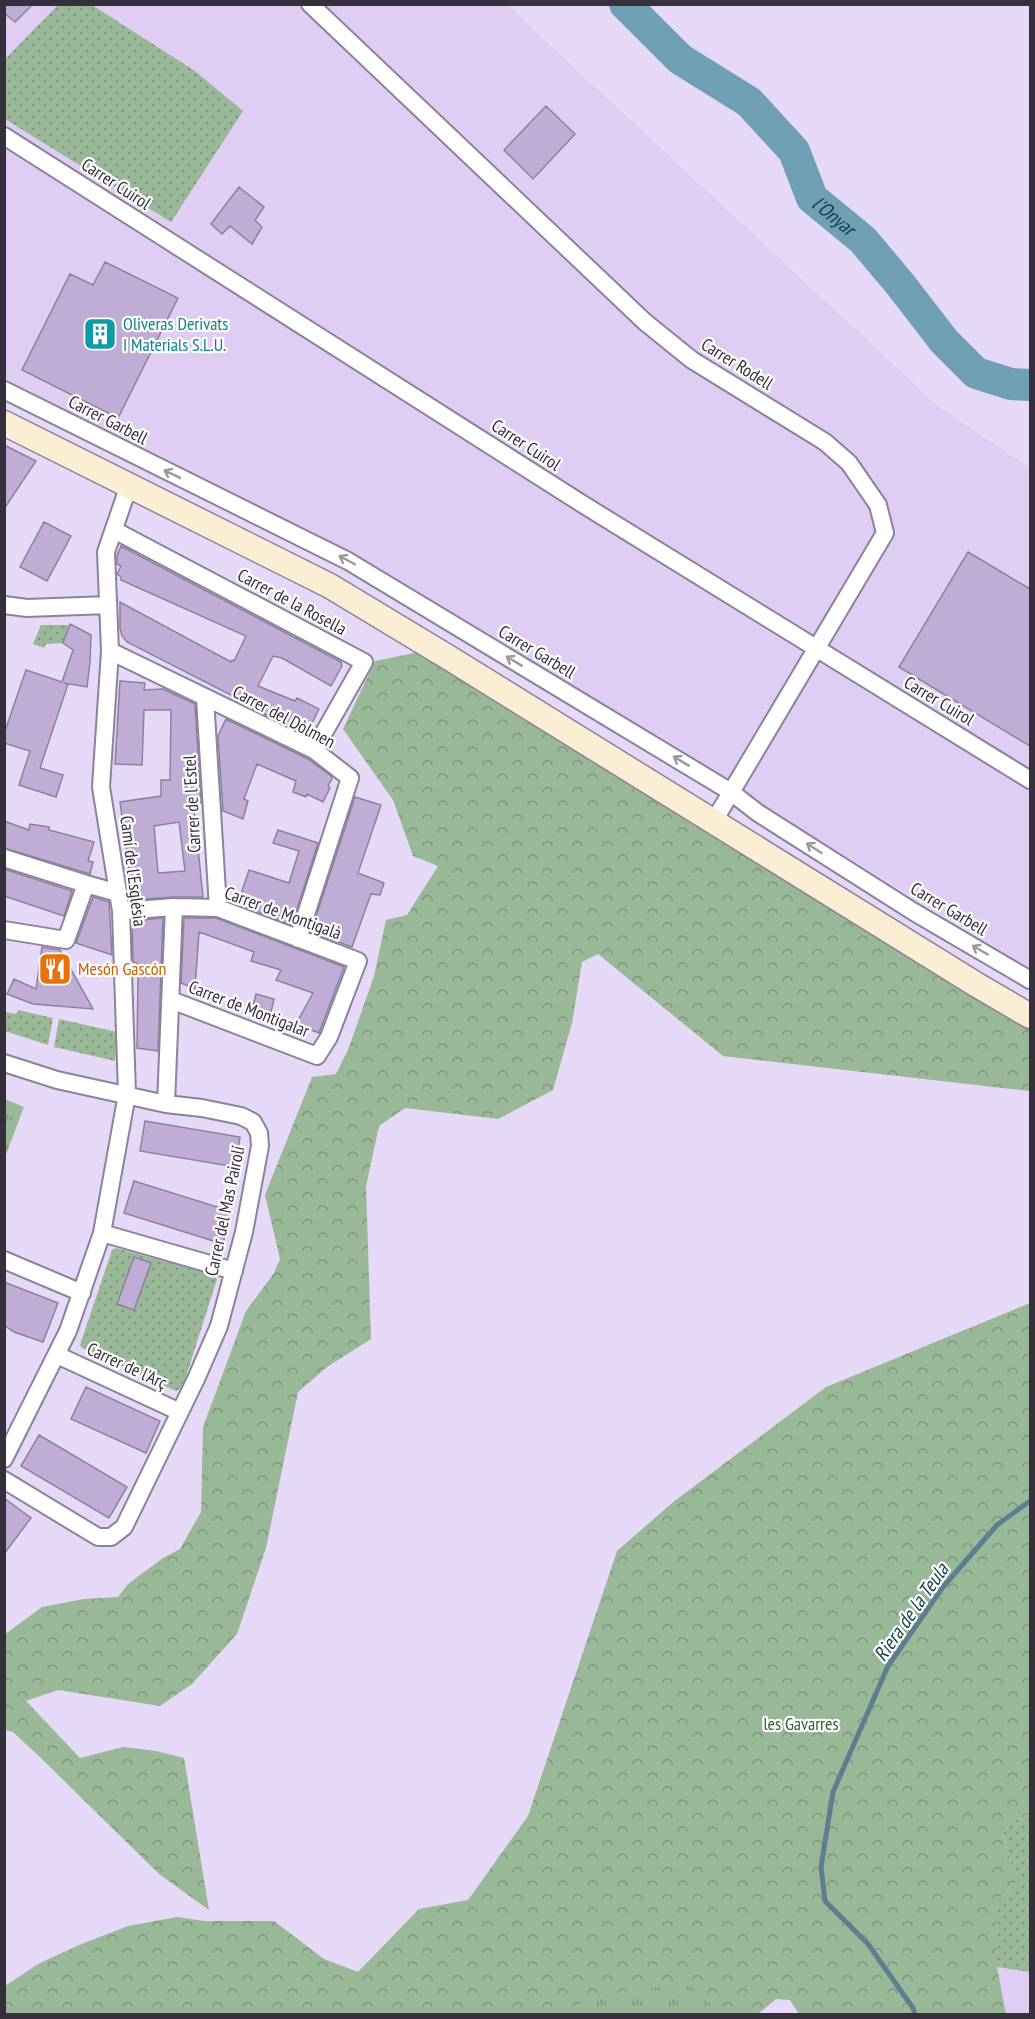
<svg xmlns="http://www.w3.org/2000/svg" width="1035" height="2019" viewBox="0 0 1035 2019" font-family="'PT Sans Narrow',sans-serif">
	<defs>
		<pattern id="grass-dots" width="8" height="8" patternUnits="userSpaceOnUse" patternTransform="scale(1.5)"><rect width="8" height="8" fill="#98b897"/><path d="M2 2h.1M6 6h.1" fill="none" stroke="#7d967c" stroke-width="1.8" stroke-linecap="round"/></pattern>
		<pattern id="forest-crowns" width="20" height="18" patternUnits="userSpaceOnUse" patternTransform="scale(1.5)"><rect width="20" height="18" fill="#98b897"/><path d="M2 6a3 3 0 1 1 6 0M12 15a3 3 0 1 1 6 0" fill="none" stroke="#7d967c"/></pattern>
		<pattern id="park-tufts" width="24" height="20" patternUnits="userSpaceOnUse" patternTransform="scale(1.5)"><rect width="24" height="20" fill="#98b897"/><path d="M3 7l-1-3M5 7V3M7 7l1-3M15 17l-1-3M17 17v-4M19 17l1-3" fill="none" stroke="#7d967c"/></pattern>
	</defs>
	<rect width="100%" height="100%" fill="#e6d8f7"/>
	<path fill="#dfcdf3" d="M4,5H507L939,407L1030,468V968L351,555L5,382Z
		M997,1967L1030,1972V2014H1006Z"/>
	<path fill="url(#grass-dots)" d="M58,5H92L195,71L243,111L171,222L5,119V59Z
		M41,625H69L63,643L46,644L44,648L33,644Z
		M18,1010L53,1018L48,1045L5,1031V1012L16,1014Z
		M59,1019L117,1032L115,1061L54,1047Z
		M116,1248L213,1275L217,1279L184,1383L181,1388L176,1391L82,1348L80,1345L112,1250Z
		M1030,1811V1972L997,1967V1901L1011,1888L1012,1867L1003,1834L1011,1822L1026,1816Z"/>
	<path fill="url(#forest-crowns)" d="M434,649L1030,1024V1091L723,1056L598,954L582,962L572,1023L553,1090L498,1119L405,1108L379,1126L366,1186L371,1339L327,1367L298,1392L266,1548L237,1634L192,1684L160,1706L58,1690L26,1701L80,1758L123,1747L156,1751L184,1758L209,1910L159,1874L41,1758L13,1732L5,1730L4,1635L42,1607L84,1599L118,1597L128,1584L163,1558L180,1549L201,1512L203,1427L246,1311L274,1273L280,1259L265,1195L312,1077L336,1074L348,1050L374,976L386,920L407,915L438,866L413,856L393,800L343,729L375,661Z
		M1030,1303V1811L1026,1816L1011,1822L1003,1834L1012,1867L1020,1879L997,1901V1967L1006,2014H799L790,2000L776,1999L758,2014H5V1986L38,1964L79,1945L128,1926L177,1917L205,1921H274L324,1959L358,1972L419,1909L468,1900L528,1816L617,1551L672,1503L826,1387Z"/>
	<path fill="url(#park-tufts)" d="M5,1099L24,1107L5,1157Z
		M691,1986L722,2014H555L603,1995L648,1988Z"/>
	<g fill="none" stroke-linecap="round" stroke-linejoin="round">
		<path stroke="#5e7e90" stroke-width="5" d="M915,2014L913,2008L868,1944L825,1901L821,1867L833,1792L888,1666L943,1587L997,1525L1030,1501"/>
		<path stroke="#6f9fb4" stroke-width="32" id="s1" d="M625,4L680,59L749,102L794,151L812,198L863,240L900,284L944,341L976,373L1011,384L1030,385"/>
	</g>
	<path fill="#c0add5" stroke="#8d809c" stroke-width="1.5" fill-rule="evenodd" d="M4,4H33L15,22L4,13Z
		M546,106L575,134L533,179L504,150Z
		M239,187L264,207L255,220L262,227L252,244L230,226L222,234L211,224Z
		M105,262L178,298L118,418L22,370L70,274L93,285Z
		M4,445L36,461L4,509Z
		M44,522L71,536L47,581L20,567Z
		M121,546L341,662L342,666L331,686L282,658L273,656L258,686L295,701L297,698L319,709L310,727L301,732L236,700L237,698L127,642L122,636L120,628V602L231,662L232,660L234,661L246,636L121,580V577L117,574L121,566L117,564V556Z
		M968,552L1030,589V746L899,667Z
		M70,624L91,635L90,662L87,687L64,683L68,684L40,768L63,775L56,797L19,785L30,751L4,743V734L26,670L62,682L73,650L63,643Z
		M120,681L145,683L144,690L163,689L195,704L201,803L193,800L203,897H173L133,900L120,802L161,796V780H170L171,710H144L142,765L115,764ZM179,822L185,871L158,873L154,826Z
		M226,719L308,759L331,776L332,779L328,786L330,788L323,802L307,794L306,797L293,792L296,781L257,764L244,799L248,801L243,819L223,811L218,736Z
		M355,797L381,805L358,873L384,883L380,895L371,894L352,947L311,932Z
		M4,821L29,830L30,824L49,827V830L94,842L88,861L93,862L90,874L4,848Z
		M278,830L318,843L292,925L242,906L245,897L241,894L249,870L289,883L299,851L273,843Z
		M4,869L72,891L64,916L4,896Z
		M93,897L109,902L112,955L76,943Z
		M163,918L158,1051L137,1048L138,976L137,963L133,962L132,921Z
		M184,918H216L344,967L319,1033L296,1024L313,993L276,980L281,970L251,961L254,952L227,942L199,932L195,989L181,983Z
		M42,947L60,950L93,1009L33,1004L7,994L14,979L36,989Z
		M256,994L274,999L270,1016L252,1010Z
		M145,1121L240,1137L235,1167L140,1151Z
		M134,1181L230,1211L223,1244L124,1213Z
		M134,1257L151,1263L134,1310L117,1304Z
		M4,1282L58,1303L43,1342L14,1332L4,1325Z
		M86,1387L160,1421L146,1453L71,1419Z
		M39,1435L127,1487L109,1518L21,1466Z
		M4,1498L31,1518L4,1554Z"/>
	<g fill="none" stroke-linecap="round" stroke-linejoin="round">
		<defs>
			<path id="street" d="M310,4L645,322L692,360L825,442L849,463L878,505L885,533L714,821
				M4,136L584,505L1030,780
				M4,390L348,561L731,792L758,813L914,912L1030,980
				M114,530L364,662L314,750
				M4,605L27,608L108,605
				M110,651L314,750L350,778L298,939
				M205,698L218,908
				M4,858L86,884L118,893
				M121,911L174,907L218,908L358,961L329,1037L317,1056L171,1000
				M4,930L66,940L86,884
				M4,1063L57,1080L166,1104L202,1108L241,1116L253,1122L259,1133L260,1146L244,1232L219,1326L196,1379L124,1527L111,1537H98L4,1480
				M166,1104L174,907
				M102,1233L234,1271
				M4,1260L82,1293
				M57,1355L180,1412
				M4,1459L68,1331L102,1233L127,1094L121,911L101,787L110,651L106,552L129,485"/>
			<path id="secondary" d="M4,423L330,586L451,659L977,985L1030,1016"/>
		</defs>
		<use href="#street" stroke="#8e819d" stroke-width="20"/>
		<use href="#secondary" stroke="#8e819d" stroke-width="27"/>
		<use href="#street" stroke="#fff" stroke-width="16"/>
		<use href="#secondary" stroke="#fbeed4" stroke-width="24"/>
	</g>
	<defs><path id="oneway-shaft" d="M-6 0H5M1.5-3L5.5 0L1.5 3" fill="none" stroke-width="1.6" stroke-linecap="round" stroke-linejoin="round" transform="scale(1.5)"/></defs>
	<g stroke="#9a989e">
		<use href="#oneway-shaft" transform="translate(172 474) rotate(-154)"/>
		<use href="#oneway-shaft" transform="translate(347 560) rotate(-152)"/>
		<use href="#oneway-shaft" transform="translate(514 661) rotate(-149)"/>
		<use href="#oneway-shaft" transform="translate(681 761) rotate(-149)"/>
		<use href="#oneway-shaft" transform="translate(814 848) rotate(-147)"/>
		<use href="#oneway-shaft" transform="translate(980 950) rotate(-150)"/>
	</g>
	<defs>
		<symbol id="building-square" viewBox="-11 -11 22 22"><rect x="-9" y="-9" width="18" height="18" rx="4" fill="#0f9aa8" stroke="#fff"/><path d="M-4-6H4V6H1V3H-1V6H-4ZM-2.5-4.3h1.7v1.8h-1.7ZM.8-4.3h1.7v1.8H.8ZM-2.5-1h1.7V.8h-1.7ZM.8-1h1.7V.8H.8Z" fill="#fff"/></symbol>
		<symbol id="restaurant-square" viewBox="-11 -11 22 22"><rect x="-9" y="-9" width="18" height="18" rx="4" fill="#e8710a" stroke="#fff"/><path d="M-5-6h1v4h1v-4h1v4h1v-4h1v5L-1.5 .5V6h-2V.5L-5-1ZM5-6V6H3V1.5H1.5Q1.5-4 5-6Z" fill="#fff"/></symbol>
	</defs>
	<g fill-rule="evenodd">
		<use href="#building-square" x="81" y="315" width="38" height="38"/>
		<use href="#restaurant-square" x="36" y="950" width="38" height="38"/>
	</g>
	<g text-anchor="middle" stroke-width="4.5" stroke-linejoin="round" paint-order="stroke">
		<g font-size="18" fill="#36303c" stroke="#fff">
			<text transform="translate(116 184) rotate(33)" y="6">Carrer Cuirol</text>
			<text transform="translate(737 364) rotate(32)" y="6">Carrer Rodell</text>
			<text transform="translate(108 420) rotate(27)" y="6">Carrer Garbell</text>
			<text transform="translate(526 445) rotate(33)" y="6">Carrer Cuirol</text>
			<text transform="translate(292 602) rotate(28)" y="6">Carrer de la Rosella</text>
			<text transform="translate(537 652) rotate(31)" y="6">Carrer Garbell</text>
			<text transform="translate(939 701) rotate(31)" y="6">Carrer Cuirol</text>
			<text transform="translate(284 717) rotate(28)" y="6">Carrer del Dòlmen</text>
			<text transform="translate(192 804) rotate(-93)" y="6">Carrer de l'Estel</text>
			<text transform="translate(133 871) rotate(83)" y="6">Camí de l'Església</text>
			<text transform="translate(949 909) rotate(31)" y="6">Carrer Garbell</text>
			<text transform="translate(283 913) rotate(20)" y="6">Carrer de Montigalà</text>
			<text transform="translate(249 1009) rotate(21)" y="6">Carrer de Montigalar</text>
			<text transform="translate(225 1211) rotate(-78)" y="6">Carrer del Mas Pairolí</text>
			<text transform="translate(127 1366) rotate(25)" y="6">Carrer de l'Arç</text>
		</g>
		<g font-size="18" fill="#0d838f" stroke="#fff" text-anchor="start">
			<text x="123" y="330">Oliveras Derivats<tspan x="123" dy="21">I Materials S.L.U.</tspan></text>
		</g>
		<g font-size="18" fill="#c56008" stroke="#fff" text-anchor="start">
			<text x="78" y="975">Mesón Gascón</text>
		</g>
		<g font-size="18" fill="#2d5c2e" stroke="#fff">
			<text x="801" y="1730">les Gavarres</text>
		</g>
		<g font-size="20" font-style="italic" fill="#123e4d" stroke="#fff">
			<text dy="7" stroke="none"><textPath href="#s1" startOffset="304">l'Onyar</textPath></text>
			<text transform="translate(911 1612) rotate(-55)" y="7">Riera de la Teula</text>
		</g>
	</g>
	<rect width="1035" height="2019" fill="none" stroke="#36303c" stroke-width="12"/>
</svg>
